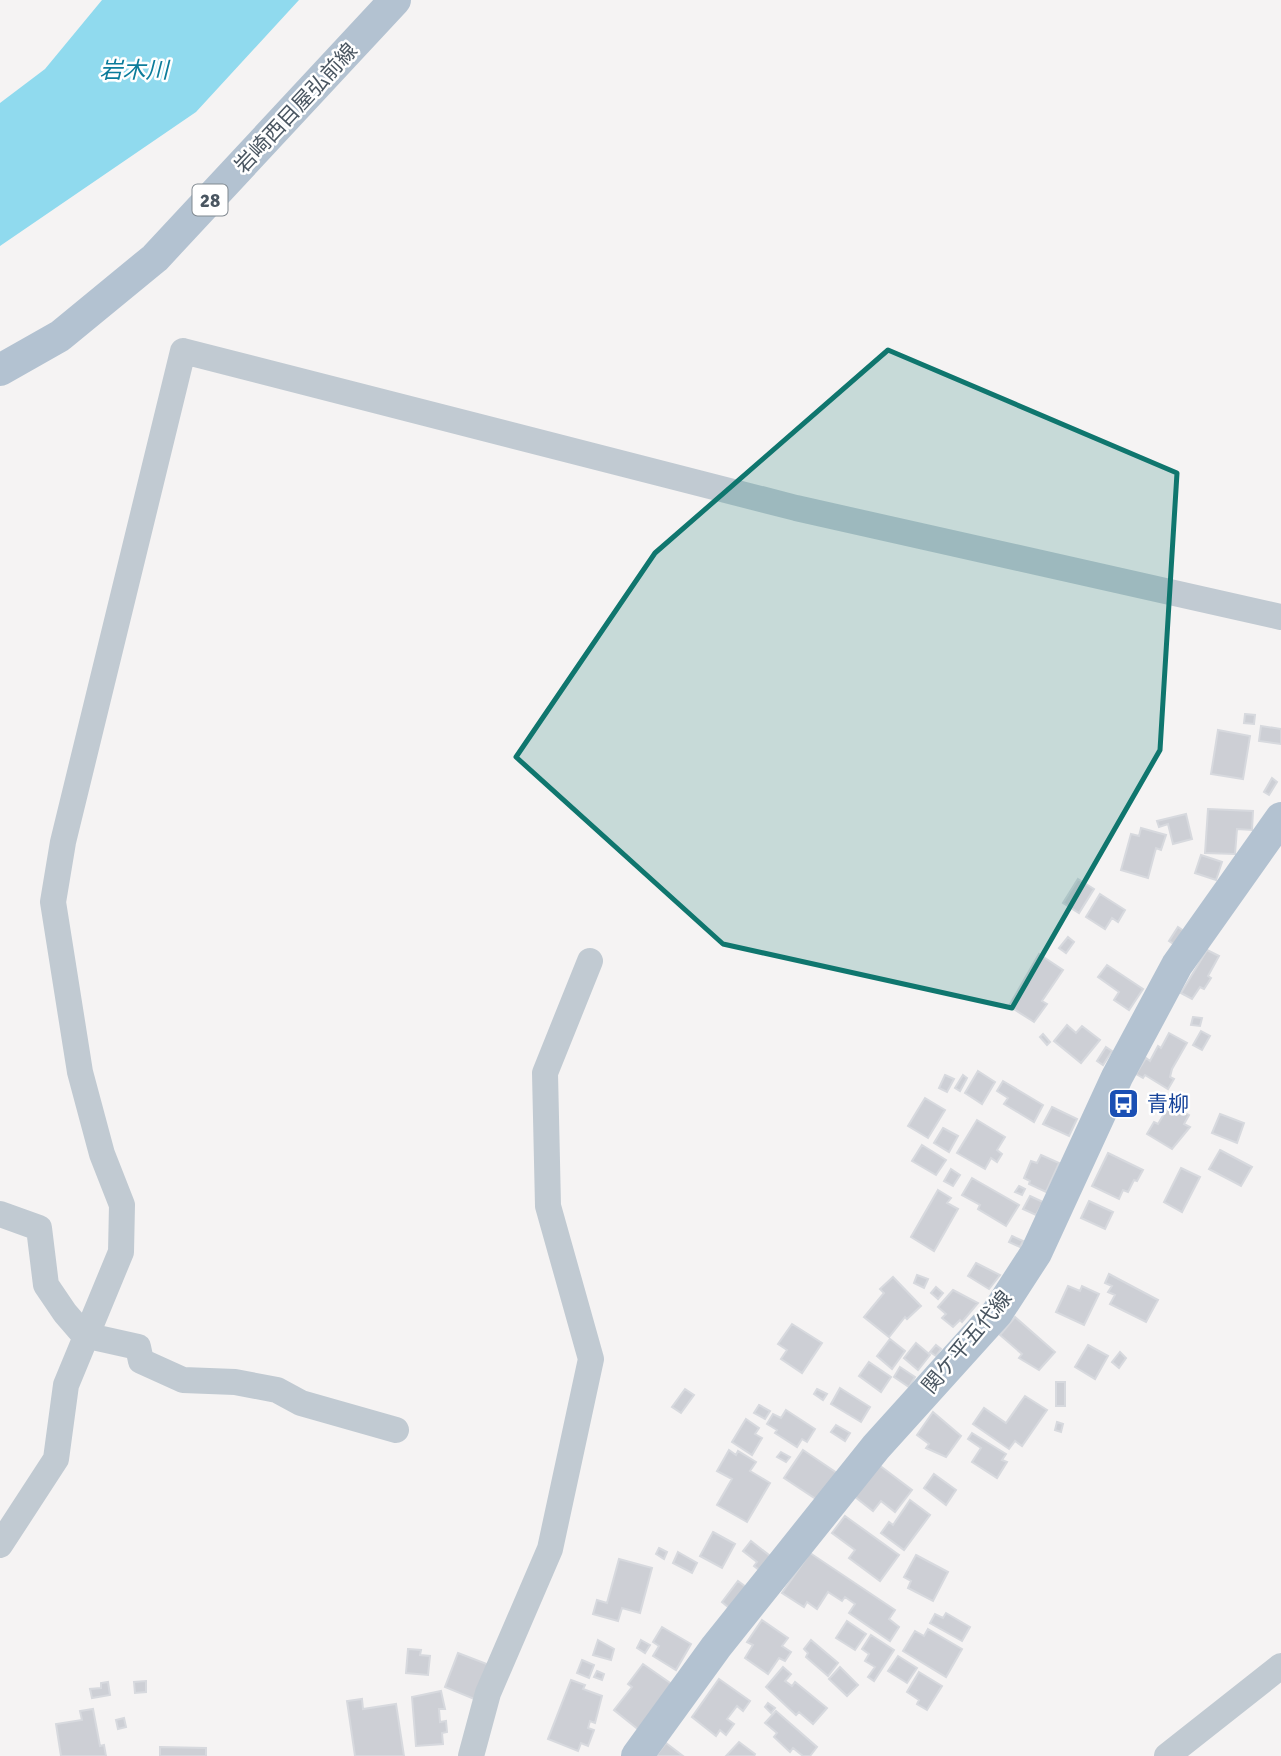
<svg xmlns="http://www.w3.org/2000/svg" width="1281" height="1756" viewBox="0 0 1281 1756" font-family="Signika,'Noto Sans JP',sans-serif">
	<rect width="100%" height="100%" fill="#f5f3f3"/>
	<path fill="#90daee" d="M102,0H299L196,112L0,246V103L45,69Z"/>
	<path fill="#cdcfd5" stroke="#d7d9de" stroke-width="2" d="M1245,714L1255,715L1254,724L1244,723Z
		M1261,726L1281,729V744L1259,741Z
		M1218,730L1250,736L1243,779L1211,774Z
		M1272,778L1277,782L1269,795L1264,792Z
		M1208,809L1253,811L1252,830L1237,829L1235,854L1205,853Z
		M1186,814L1192,839L1173,844L1168,824L1159,827L1157,821Z
		M1141,828L1166,835L1161,850L1156,848L1148,878L1121,870L1131,834L1139,836Z
		M1201,855L1222,862L1216,880L1195,873Z
		M1078,879L1094,889L1079,913L1063,903Z
		M1100,894L1125,910L1118,922L1112,918L1105,929L1086,917Z
		M1178,927L1184,931L1175,945L1169,941Z
		M1068,937L1074,942L1066,953L1059,948Z
		M1207,950L1219,956L1208,976L1211,978L1204,989L1200,987L1192,999L1181,993Z
		M1039,954L1063,970L1042,1001L1047,1004L1034,1022L1009,1006Z
		M1107,965L1143,989L1129,1010L1114,1000L1119,992L1098,977Z
		M1193,1017L1202,1018L1200,1026L1191,1025Z
		M1067,1025L1076,1033L1082,1026L1100,1040L1081,1063L1054,1041Z
		M1201,1031L1210,1036L1202,1050L1193,1045Z
		M1169,1033L1187,1043L1172,1069L1170,1077L1174,1079L1168,1089L1145,1075L1143,1078L1136,1074L1146,1058L1150,1061L1158,1046L1161,1048Z
		M1043,1034L1050,1042L1047,1045L1040,1037Z
		M1106,1047L1112,1051L1103,1065L1097,1061Z
		M978,1071L995,1082L982,1104L965,1093Z
		M945,1075L954,1079L947,1092L939,1088Z
		M963,1075L967,1078L960,1091L955,1088Z
		M1003,1081L1043,1105L1034,1122L1004,1104L1008,1098L997,1091Z
		M925,1098L945,1110L928,1138L908,1126Z
		M1170,1104L1189,1115L1184,1124L1190,1127L1172,1149L1147,1134L1154,1122L1158,1124Z
		M1052,1107L1077,1119L1069,1136L1043,1124Z
		M1220,1114L1244,1123L1237,1143L1212,1133Z
		M977,1120L1005,1137L997,1150L1002,1154L997,1162L991,1158L985,1169L957,1153Z
		M943,1128L958,1136L949,1152L934,1143Z
		M922,1145L946,1160L936,1175L912,1161Z
		M1220,1150L1252,1167L1241,1186L1209,1169Z
		M1108,1153L1143,1170L1137,1181L1134,1180L1128,1192L1123,1190L1119,1199L1092,1186Z
		M1041,1155L1059,1163L1046,1192L1029,1184L1030,1181L1024,1178L1031,1161L1037,1163Z
		M1181,1168L1200,1177L1182,1212L1164,1202Z
		M951,1169L960,1175L953,1186L944,1181Z
		M972,1178L1019,1205L1006,1226L978,1209L980,1205L962,1195Z
		M1019,1186L1025,1189L1022,1195L1015,1192Z
		M938,1190L951,1198L947,1203L958,1209L934,1251L911,1237Z
		M1030,1196L1043,1202L1036,1215L1023,1209Z
		M1089,1201L1113,1212L1105,1229L1081,1218Z
		M1012,1236L1023,1241L1020,1247L1009,1242Z
		M976,1263L1000,1275L989,1289L968,1276Z
		M1109,1274L1158,1300L1146,1322L1110,1304L1115,1295L1108,1292L1112,1286L1105,1283Z
		M917,1275L928,1279L924,1288L914,1283Z
		M893,1277L921,1306L907,1319L905,1317L889,1337L864,1317L884,1293L880,1289Z
		M1068,1286L1080,1291L1082,1286L1099,1294L1084,1325L1056,1312Z
		M936,1287L943,1293L938,1299L931,1293Z
		M953,1290L978,1303L962,1322L960,1320L953,1327L942,1318L946,1314L938,1307Z
		M1015,1317L1055,1352L1039,1370L1019,1358L1022,1354L1000,1335Z
		M792,1324L822,1343L802,1373L781,1359L787,1350L778,1344Z
		M890,1339L905,1351L892,1369L877,1356Z
		M916,1343L930,1355L918,1370L904,1358Z
		M936,1345L941,1349L936,1356L930,1352Z
		M1088,1345L1108,1356L1095,1379L1075,1367Z
		M1120,1352L1126,1358L1119,1368L1112,1362Z
		M869,1362L891,1377L881,1392L859,1376Z
		M900,1367L915,1377L909,1387L894,1377Z
		M1056,1382H1065V1406H1056Z
		M840,1388L870,1407L861,1422L831,1404Z
		M685,1389L694,1395L681,1413L672,1407Z
		M817,1389L827,1394L823,1400L814,1394Z
		M1025,1396L1047,1410L1022,1446L1015,1441L1009,1449L973,1424L984,1408L1006,1423Z
		M759,1405L770,1411L765,1419L754,1413Z
		M786,1410L815,1429L807,1442L802,1439L797,1447L775,1433L777,1430L767,1424L773,1414L781,1418Z
		M933,1412L961,1436L946,1457L926,1448L929,1444L917,1435Z
		M746,1419L759,1428L755,1434L762,1438L752,1455L732,1442Z
		M1057,1422L1063,1424L1061,1432L1055,1430Z
		M836,1425L850,1433L845,1441L831,1432Z
		M972,1433L1006,1454L1002,1460L1007,1462L997,1478L972,1462L981,1448L968,1439Z
		M729,1450L736,1455L738,1451L756,1462L750,1471L770,1483L747,1522L717,1505L732,1479L717,1471Z
		M803,1450L837,1473L819,1501L784,1478Z
		M781,1452L790,1457L786,1462L777,1457Z
		M879,1465L912,1490L895,1512L881,1501L873,1511L854,1496Z
		M934,1474L956,1490L946,1505L924,1488Z
		M910,1500L930,1515L904,1550L881,1533L889,1522L893,1525Z
		M845,1516L899,1555L880,1581L849,1558L855,1550L832,1533Z
		M713,1532L735,1544L722,1568L700,1556Z
		M751,1541L774,1559L763,1573L754,1566L757,1562L743,1551Z
		M659,1548L667,1552L664,1559L656,1554Z
		M678,1552L697,1563L692,1573L673,1563Z
		M810,1553L895,1610L889,1619L899,1627L890,1641L849,1613L855,1604L845,1597L842,1601L828,1592L817,1609L807,1602L804,1607L782,1593Z
		M916,1555L948,1572L933,1601L908,1588L911,1581L904,1577Z
		M619,1559L652,1568L640,1613L622,1608L618,1621L593,1614L597,1600L607,1603Z
		M738,1581L750,1590L733,1611L722,1602Z
		M946,1613L970,1627L962,1641L930,1623L935,1614L943,1618Z
		M762,1620L788,1638L782,1646L791,1652L785,1661L779,1658L768,1674L745,1658L753,1645L747,1642Z
		M847,1621L866,1634L855,1650L836,1638Z
		M662,1627L691,1644L676,1670L653,1656L659,1646L653,1642Z
		M928,1629L962,1649L946,1677L903,1651L915,1631L924,1636Z
		M871,1635L894,1650L874,1681L868,1677L875,1667L865,1661L869,1654L862,1649Z
		M598,1640L614,1649L611,1660L593,1655Z
		M641,1640L650,1645L645,1653L637,1648Z
		M811,1640L838,1663L828,1676L806,1657L808,1653L804,1649Z
		M408,1649L421,1650L420,1655L430,1656L428,1675L406,1673Z
		M458,1653L492,1666L479,1701L445,1687Z
		M898,1656L917,1668L907,1683L888,1671Z
		M582,1660L594,1665L589,1678L577,1673Z
		M643,1664L673,1685L639,1730L614,1710L632,1687L628,1684Z
		M783,1667L791,1674L785,1681L792,1686L795,1682L827,1708L813,1724L799,1712L796,1715L766,1687Z
		M840,1667L858,1685L847,1696L829,1679Z
		M597,1671L604,1674L602,1680L594,1677Z
		M919,1672L942,1686L927,1710L917,1704L919,1700L907,1692Z
		M719,1679L750,1701L743,1711L737,1706L727,1719L734,1724L726,1735L720,1730L716,1736L692,1717Z
		M571,1680L585,1685L583,1689L602,1696L595,1723L590,1721L588,1728L594,1730L588,1746L581,1743L578,1751L548,1739Z
		M146,1681V1692L135,1693L134,1682Z
		M108,1682L110,1695L92,1698L90,1689L101,1688V1683Z
		M441,1691L445,1709H439L440,1722L446,1721L447,1732L442,1733L443,1744L416,1746L412,1697Z
		M362,1699L363,1709L396,1704L404,1756H355L347,1701Z
		M768,1703L775,1708L771,1713L765,1707Z
		M93,1709L100,1746L104,1745L106,1756H61L56,1724L82,1720L80,1711Z
		M776,1711L817,1747L810,1756H803L793,1748L790,1752L774,1737L777,1733L765,1723Z
		M124,1718L126,1727L118,1729L116,1720Z
		M739,1742L755,1754L754,1756H726Z
		M666,1743L683,1756H656Z
		M160,1747L206,1748V1756H160Z"/>
	<g fill="none" stroke-linecap="round" stroke-linejoin="round">
		<path stroke="#c1cad2" stroke-width="26" d="M0,1214L39,1228L46,1285L65,1313L84,1335L138,1347L141,1361L183,1380L235,1382L277,1390L301,1403L396,1430
			M0,1545L56,1459L66,1385L121,1252L122,1205L102,1154L80,1072L53,902L63,842L183,351L796,508L1281,617
			M471,1756L488,1693L550,1549L591,1359L548,1206L545,1073L590,961
			M1167,1756L1281,1666"/>
		<path stroke="#b3c2d1" stroke-width="32" d="M0,370L60,336L155,258L395,0
			M637,1756L716,1647L876,1447L997,1313L1036,1253L1117,1077L1177,965L1281,818"/>
	</g>
	<path fill="#0f766e" fill-opacity="0.2" stroke="#0f766e" stroke-width="5" stroke-linejoin="round" d="M888,350L1177,473L1160,750L1012,1008L723,944L516,757L655,553Z"/>
	<defs>
		<symbol id="bus-square" viewBox="-11 -11 22 22"><rect x="-9" y="-9" width="18" height="18" rx="4" fill="#1a4fb4" stroke="#fff"/><path d="M-5-6H5V4H4V6H2V4H-2V6H-4V4H-5ZM-3.5-4V0h7V-4ZM-3.5 1.2v1.5H-2V1.2ZM2 1.2v1.5H3.5V1.2Z" fill="#fff"/></symbol>
	</defs>
	<g fill-rule="evenodd">
		<use href="#bus-square" x="1106" y="1086" width="35" height="35"/>
	</g>
	<g text-anchor="middle" stroke-width="5" stroke-linejoin="round" paint-order="stroke">
		<rect fill="#fff" stroke="#808990" stroke-width="2" x="192.5" y="184.5" width="35" height="31" rx="5"/>
		<g font-size="19" font-weight="bold" fill="#4a5661">
			<text x="210" y="207">28</text>
		</g>
		<g font-size="21" fill="#4a5661" stroke="#fff">
			<text transform="translate(296 108) rotate(-47)" y="7">岩崎西目屋弘前線</text>
			<text transform="translate(967 1342) rotate(-50)" y="7">関ケ平五代線</text>
		</g>
		<g font-size="21" fill="#164399" stroke="#fff" text-anchor="start">
			<text x="1147" y="1111">青柳</text>
		</g>
		<g font-size="23" font-style="italic" fill="#0c7c9b" stroke="#fff">
			<text x="134" y="78">岩木川</text>
		</g>
	</g>
</svg>
